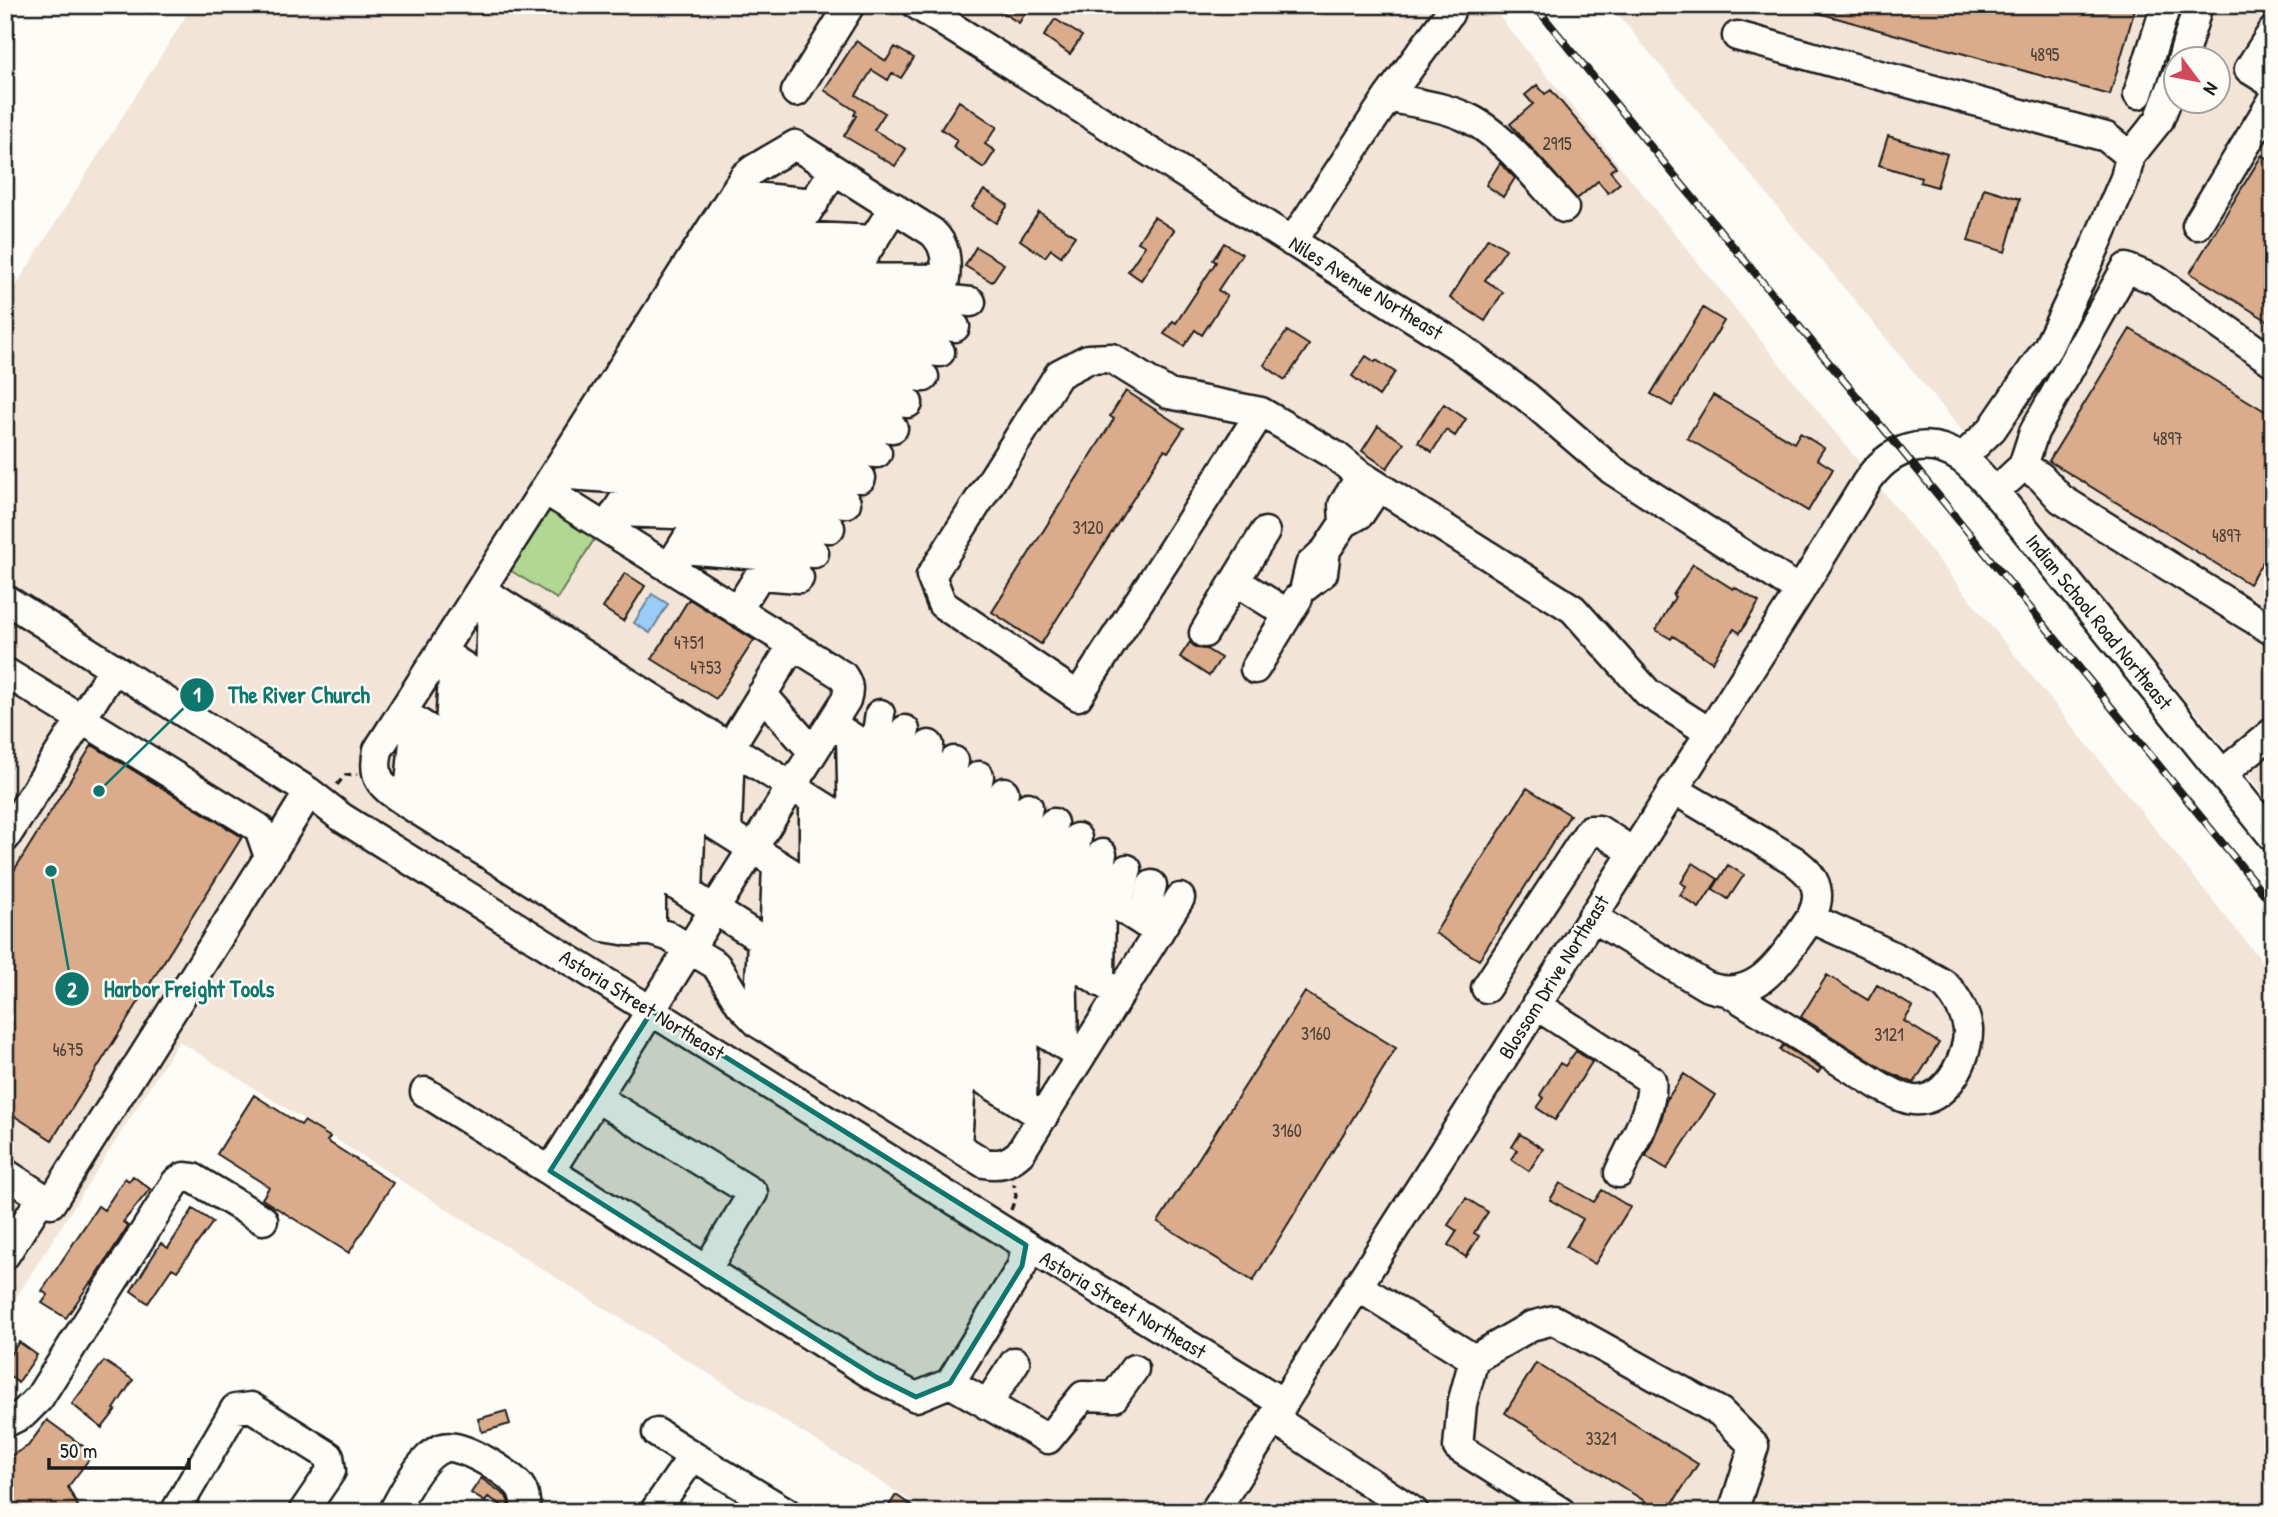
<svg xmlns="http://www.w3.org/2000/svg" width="2278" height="1517" viewBox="0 0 2278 1517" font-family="'Patrick Hand',sans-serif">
	<rect width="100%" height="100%" fill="#fdfcf7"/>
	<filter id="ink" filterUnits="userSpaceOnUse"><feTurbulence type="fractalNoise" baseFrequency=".0143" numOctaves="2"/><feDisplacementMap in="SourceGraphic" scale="14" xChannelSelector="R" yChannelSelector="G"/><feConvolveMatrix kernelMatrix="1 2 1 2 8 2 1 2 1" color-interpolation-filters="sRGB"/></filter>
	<g filter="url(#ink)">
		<path fill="#f2e4d7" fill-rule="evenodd" d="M193,5H1490L2273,975V1512H929L179,1041L5,1315V303Z
			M1610,5H2273V806ZM2176,60H2218V102H2176Z"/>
		<path fill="#b2d792" stroke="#677a57" stroke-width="2" d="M547,508L595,538L557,599L508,569Z"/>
		<path fill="#9accf7" stroke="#68869f" stroke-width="2" d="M652,594L668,604L650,633L634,623Z"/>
		<path fill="#daac8c" stroke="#1c1c1c" stroke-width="2" d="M991,5H1030L1019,23Z
			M1808,5H2136L2110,95L1808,10Z
			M1055,19L1082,36L1070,54L1044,36Z
			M856,41L886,61L895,47L914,58L901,78L892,73L888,80L872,70L856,95L885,113L874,130L906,149L895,166L844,136L856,116L854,115L856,111L824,90Z
			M1537,85L1545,94L1551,90L1616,167L1610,171L1620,183L1608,193L1598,181L1577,199L1510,124L1533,104L1525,95Z
			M959,101L997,127L985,144L995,151L984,168L953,147L957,140L941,129Z
			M1888,136L1947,154L1937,187L1920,182L1921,178L1879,165Z
			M2262,155L2273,162V324L2190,273Z
			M1500,163L1515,178L1503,197L1486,185Z
			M1984,188L2020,199L2005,252L1968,241Z
			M984,190L1008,205L996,223L972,207Z
			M1039,212L1075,236L1061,256L1051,249L1045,257L1020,240Z
			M1154,217L1174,230L1141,280L1128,271L1145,246L1138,242Z
			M1488,238L1506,249L1485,280L1503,292L1485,321L1450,298Z
			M1224,243L1242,254L1218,290L1227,296L1202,335L1195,330L1184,346L1164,334L1173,321L1176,323L1216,262L1213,260Z
			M976,247L1004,264L992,282L965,266Z
			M1703,308L1724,321L1672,406L1651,394Z
			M2130,329L2273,416V558L2267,555L2249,584L2049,461Z
			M1287,331L1309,345L1285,380L1264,365Z
			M1366,356L1375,362L1376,360L1395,372L1379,396L1352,376Z
			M1126,391L1184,428L1168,452L1164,450L1041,644L992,612L1114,419L1110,416Z
			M1713,395L1794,443L1800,433L1824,448L1817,459L1833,469L1808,511L1687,438Z
			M1444,404L1466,419L1455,436L1446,430L1432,452L1418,442Z
			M1378,426L1404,443L1387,468L1362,451Z
			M1693,564L1733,589L1734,587L1759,602L1740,633L1734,629L1712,662L1673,636L1671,639L1656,630L1675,597L1673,595Z
			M625,573L645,586L623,621L603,608Z
			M689,599L754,640L716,699L652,659Z
			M1190,642L1196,648L1206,649L1221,658L1209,676L1180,657Z
			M92,745L242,837L52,1140L5,1110V885Z
			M1527,788L1570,815L1479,960L1435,933Z
			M1693,863L1718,879L1699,908L1680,895L1686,886L1681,883Z
			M1728,865L1744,875L1728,899L1713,889Z
			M1827,975L1868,1000L1877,985L1913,1007L1904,1021L1939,1043L1914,1083L1888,1072L1801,1017Z
			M1305,992L1396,1048L1253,1281L1158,1222Z
			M1783,1045L1821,1069L1818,1073L1780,1050Z
			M1576,1051L1592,1062L1555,1120L1537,1108L1544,1098L1540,1095L1560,1063L1565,1066Z
			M1684,1074L1715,1095L1667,1169L1646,1156L1661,1121L1666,1101Z
			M254,1095L301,1125L304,1121L330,1137L327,1141L393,1183L349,1253L262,1199L269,1187L217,1154Z
			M1520,1134L1543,1149L1529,1171L1511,1159L1517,1150L1512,1147Z
			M133,1176L150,1189L123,1222L128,1226L91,1284L90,1283L66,1318L42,1303L48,1295L42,1291L98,1206L104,1210L125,1178L129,1181Z
			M1560,1183L1594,1202L1602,1190L1630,1207L1595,1264L1566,1247L1583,1219L1550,1200Z
			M1466,1198L1488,1212L1474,1233L1479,1236L1466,1257L1448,1245L1457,1231L1448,1225Z
			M193,1209L213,1222L177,1271L172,1268L148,1303L131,1291L161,1243L168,1248Z
			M19,1342L37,1355L18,1383L5,1371V1362Z
			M104,1361L133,1380L114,1409L116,1410L102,1428L72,1404Z
			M1536,1363L1698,1464L1667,1512H1662L1505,1413Z
			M506,1411L510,1424L482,1432L478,1419Z
			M47,1420L87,1449L84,1453L90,1458L68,1487L81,1512H20L5,1486V1459L28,1446Z
			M481,1478L506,1496L509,1503L506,1508L488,1497L485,1502L471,1493Z
			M896,1495L921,1512H885Z"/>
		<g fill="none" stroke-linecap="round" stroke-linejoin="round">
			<defs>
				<path id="minor" d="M917,5L1458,346L1527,397L1612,470L1800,591
					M2273,31L2249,69L2273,84
					M1737,36L2106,137L2130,156L2125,178L2084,272L2048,347L1992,429L1962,458
					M2182,60L2198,5
					M796,92L850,5
					M2138,94L2166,5
					M1388,97C1414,103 1443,106 1468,118C1502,134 1538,180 1564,208
					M2130,156L2159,120L2176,77
					M734,195L814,203
					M717,220L798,228
					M2197,225L2273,100
					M792,236L874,240
					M1292,242L1388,97L1449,14L1452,5
					M701,246L782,253
					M776,262L858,265
					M685,271L766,278
					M851,278L945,279
					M760,287L843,290
					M669,296L750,303
					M933,298L971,302
					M835,302L929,305
					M745,311L827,315
					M652,322L734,329
					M917,324L955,327
					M820,327L913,330
					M729,336L812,340
					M636,347L718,354
					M901,349L940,352
					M804,352L898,355
					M712,362L796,365
					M620,373L702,379
					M886,374L924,377
					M789,376L882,380
					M697,387L780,390
					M604,398L686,404
					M870,399L908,403
					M774,401L866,405
					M681,412L765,415
					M1261,412L1078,696L942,604L931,576L1059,374L1088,359L1111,358L1169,394L1261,412L1336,456L1357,473L1573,609L1648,693L1709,732
					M588,423L669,429
					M854,424L893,428
					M758,426L850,430
					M665,437L749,440
					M572,449L654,455
					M743,450L835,455
					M838,450L877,453
					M649,462L734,465
					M2023,466L2034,432L2126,268L2156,280L2273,362
					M555,474L638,480
					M728,475L819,480
					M823,475L861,478
					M1361,476L1343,505L1344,523L1360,514L1378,487
					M2009,479L2023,466L2041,477L2061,499L2273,631
					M633,487L718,490
					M545,490L843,676C849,685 849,690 846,700L550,1171L876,1377L916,1397L950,1383L1022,1266L1026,1245
					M712,500L803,505
					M807,500L846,503
					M617,512L703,515
					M697,524L788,531
					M791,525L830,528
					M606,528L834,170
					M681,549L772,556
					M775,550L814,553
					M1326,550L1323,573L1305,587L1310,565L1326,550L1344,523
					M669,568L894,207
					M760,575L799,578
					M1235,581L1265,532
					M481,590L1120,994
					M5,599L309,792L341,817L1026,1245L1283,1403
					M737,611L945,279C947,260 946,245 932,232L795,145L754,169L744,177L378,750C371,782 384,787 408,804L604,927L628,931H651L668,936L716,965L740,1004L758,1023L984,1163C1000,1166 1009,1163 1020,1153L1180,898
					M1204,633L1235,581L1288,614
					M441,652L1081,1056
					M1255,669L1298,598
					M5,672L259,828L269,857L51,1203L5,1173
					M490,683L492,597
					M762,694L813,752
					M512,696L514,611
					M533,710L535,624
					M403,713L1043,1117
					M555,724L557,638
					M831,724L1159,932
					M576,737L579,652
					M851,737L853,825
					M449,743L454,660
					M598,751L600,665
					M874,751L880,714
					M876,752L878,841
					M471,756L475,674
					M619,765L622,679
					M898,767L905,730
					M901,768L902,856
					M493,770L497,687
					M2222,774L2273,732
					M641,778L643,693
					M923,782L929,745
					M515,784L518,701
					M926,784L927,872
					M662,792L665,706
					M536,797L540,714
					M947,798L954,761
					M951,800L952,888
					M408,804L416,721
					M684,806L686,720
					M558,811L561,728
					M972,813L979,776
					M976,816L977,904
					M430,817L437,735
					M706,819L708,733
					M580,825L583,742
					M996,829L1004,792
					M452,831L458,748
					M727,832L730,747L792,646
					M1001,832V919
					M5,838L114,668
					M601,839L604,755
					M1021,844L1028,807
					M473,845L480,762
					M1026,847V935
					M889,848V935
					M623,852L626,769
					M269,857L309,792
					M495,858L501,775
					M1045,860L1053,823
					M913,863L914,950
					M1051,863V951
					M645,866L648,783
					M517,872L523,789
					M1070,875L1077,838
					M938,879V966
					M666,880L669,796
					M539,886L544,802
					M814,887V801
					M1094,891L1102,854
					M688,893L691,810
					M963,895L964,982
					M561,900L565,816
					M839,903V816
					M1118,906L1127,869
					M987,910L989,998
					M582,913L587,829
					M1592,917L1706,986C1749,1003 1775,970 1797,938C1806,925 1818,911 1817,894C1816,878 1805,869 1793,860L1673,789
					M863,919L864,832
					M1143,922L1152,885
					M1012,926L1014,1014
					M604,927L608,843
					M628,931L630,856
					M651,931V870
					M1037,942L1039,1030
					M774,947L777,864
					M1062,957L1064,1045
					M799,963L801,880
					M1075,966L1076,879
					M824,979L826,895
					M1100,982L1101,895
					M1486,988L1590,830H1599L1633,852
					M1727,991L1880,1086C1892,1092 1907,1102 1920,1100C1949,1097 1969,1055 1968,1029C1966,1014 1956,996 1946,986C1940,981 1930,977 1923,972C1887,951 1848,936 1811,918
					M848,994L851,911
					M1536,1005L1651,1080C1655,1107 1630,1147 1619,1173
					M873,1010L875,926
					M758,1023L762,940
					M898,1026L900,942
					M783,1039L787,956
					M923,1041L925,958
					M808,1054L812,972
					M947,1057L949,973
					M833,1069L837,987
					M972,1072L974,989
					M858,1085L862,1003
					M997,1088L999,1004
					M425,1092L550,1171
					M597,1098L753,1193L706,1270
					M883,1100L887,1019
					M1022,1104L1024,1020
					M907,1115L912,1034
					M932,1131L937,1050
					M957,1146L962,1066
					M5,1255L42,1197
					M1357,1286L1474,1359
					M950,1383L1048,1439L1083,1396L1114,1397L1134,1369
					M987,1405L1015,1362
					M1273,1418L1414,1512
					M5,1423L23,1414L39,1398L176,1182L184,1177L193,1178L263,1220
					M657,1433L693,1456
					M175,1512L235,1409L251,1407L329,1456L331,1471L303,1512
					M393,1512C403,1493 423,1454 443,1448C460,1442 503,1470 516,1482C525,1490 526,1501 525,1512
					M654,1512L693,1456L786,1512
					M1214,1512L1800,591L1866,483C1887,450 1925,434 1961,458C1977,469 1990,487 2003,502L2273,837
					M1561,1512L1458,1447L1462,1404L1474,1359L1531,1326L1554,1320L1720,1412L1754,1446L1733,1512"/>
			</defs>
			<use href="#minor" stroke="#1c1c1c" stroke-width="33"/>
			<path stroke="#1c1c1c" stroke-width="3.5" stroke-dasharray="7 5" stroke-linecap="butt" d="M337,785L345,775L357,774
				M1011,1210L1016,1196L1014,1184"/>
			<use href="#minor" stroke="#fdfcf7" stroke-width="28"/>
			<defs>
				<path id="rail" d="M1534,5L1901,450L2273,905"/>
			</defs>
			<use href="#rail" stroke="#1c1c1c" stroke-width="8"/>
			<use href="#rail" stroke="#fdfcf7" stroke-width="5" stroke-dasharray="16" stroke-linecap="butt"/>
		</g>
	</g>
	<path fill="#0f766e" fill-opacity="0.2" stroke="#0f766e" stroke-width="5" stroke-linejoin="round" d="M652,1011L1026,1245L1022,1266L950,1383L916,1397L876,1377L550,1171Z"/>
	<g text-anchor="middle" stroke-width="5" stroke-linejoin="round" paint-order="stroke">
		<g font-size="18" fill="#4c4038">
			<text x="2045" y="61">4895</text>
			<text x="1557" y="150">2915</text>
			<text x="2168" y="445">4897</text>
			<text x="1088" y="534">3120</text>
			<text x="2227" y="542">4897</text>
			<text x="689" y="649">4751</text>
			<text x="706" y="674">4753</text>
			<text x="1316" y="1040">3160</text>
			<text x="1889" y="1041">3121</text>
			<text x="68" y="1056">4675</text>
			<text x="1287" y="1137">3160</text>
			<text x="1601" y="1445">3321</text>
		</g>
		<g font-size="21" fill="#1c1c1c" stroke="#fdfcf7">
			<text transform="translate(1366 288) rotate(32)" y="7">Niles Avenue Northeast</text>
			<text transform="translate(2099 622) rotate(51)" y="7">Indian School Road Northeast</text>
			<text transform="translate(1554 977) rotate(-58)" y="7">Blossom Drive Northeast</text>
			<text transform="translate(642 1005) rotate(32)" y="7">Astoria Street Northeast</text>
			<text transform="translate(1123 1305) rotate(31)" y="7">Astoria Street Northeast</text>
		</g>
	</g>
	<path fill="none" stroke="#0f766e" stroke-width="2.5" d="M99 791L197 695M51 871L72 989"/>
	<g fill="#0f766e" stroke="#fdfcf7" stroke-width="2.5">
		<circle cx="99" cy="791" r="7"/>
		<circle cx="51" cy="871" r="7"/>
		<circle cx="197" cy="695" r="18"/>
		<circle cx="72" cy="989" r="18"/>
	</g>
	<g font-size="21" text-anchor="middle" font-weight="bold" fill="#fff">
		<text x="197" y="702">1</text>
		<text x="72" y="997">2</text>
	</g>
	<g font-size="23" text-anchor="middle" font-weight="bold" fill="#0f766e" stroke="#fdfcf7" stroke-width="5" stroke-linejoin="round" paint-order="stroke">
		<text x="299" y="703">The River Church</text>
		<text x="189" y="997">Harbor Freight Tools</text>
	</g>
	<rect width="2278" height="1517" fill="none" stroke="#fdfcf7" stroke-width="28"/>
	<rect x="14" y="14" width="2250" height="1489" fill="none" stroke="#1c1c1c" stroke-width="2.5" filter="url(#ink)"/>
	<g transform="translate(2197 80) rotate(122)"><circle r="33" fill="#fdfcf7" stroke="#a3a29f" stroke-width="2"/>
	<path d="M0-5L12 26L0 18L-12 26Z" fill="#d1495b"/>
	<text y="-10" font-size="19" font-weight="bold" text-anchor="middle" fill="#1c1c1c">N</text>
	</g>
	<path d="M49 1458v10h140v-10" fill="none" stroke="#1c1c1c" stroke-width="3.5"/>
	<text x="60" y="1458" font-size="21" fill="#1c1c1c" stroke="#fdfcf7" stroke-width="5" paint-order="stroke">50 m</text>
</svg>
